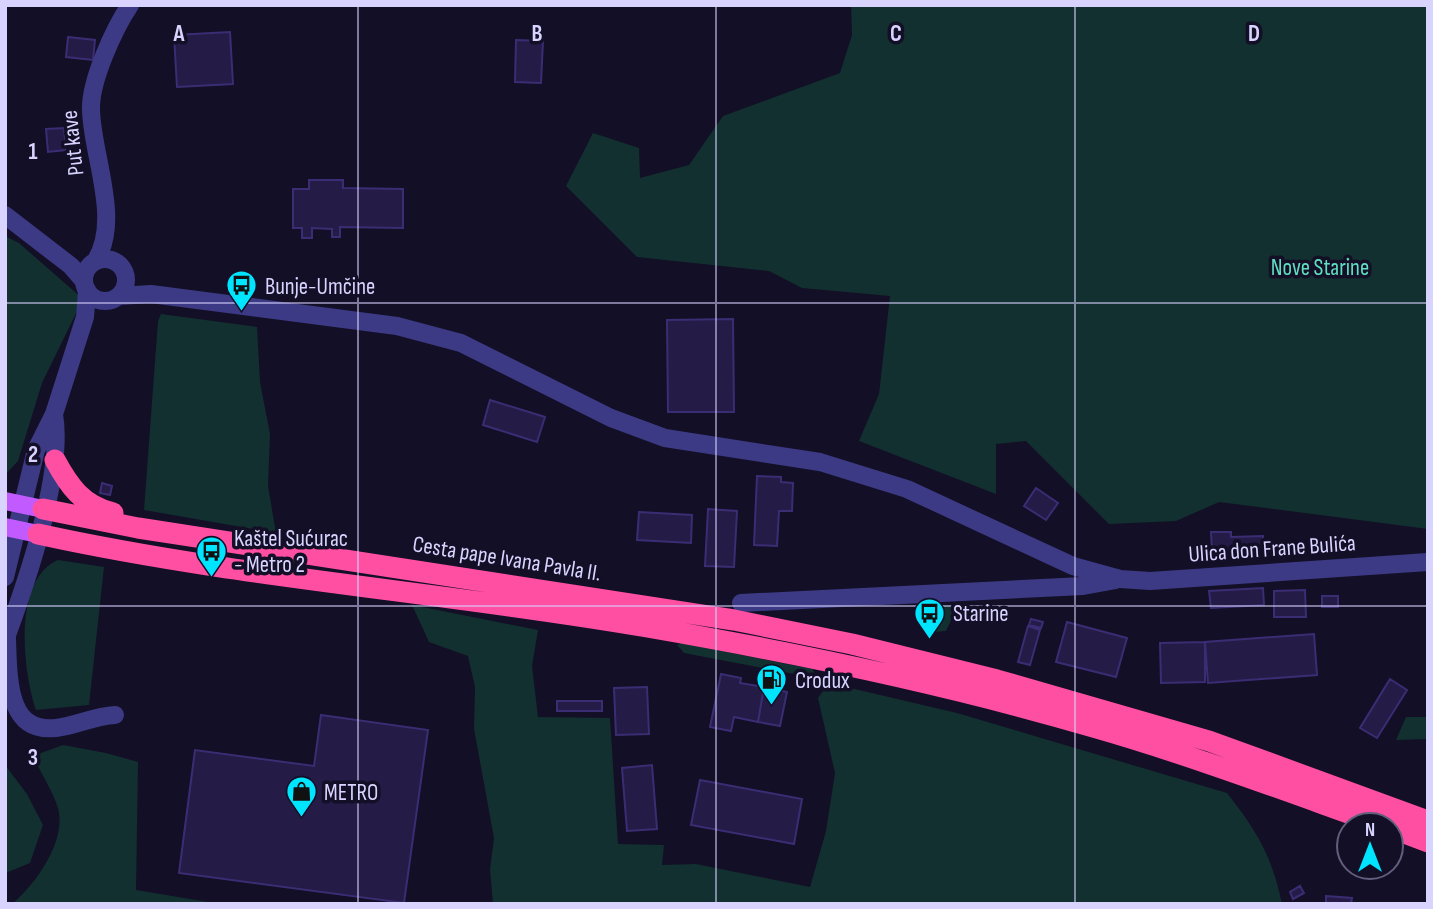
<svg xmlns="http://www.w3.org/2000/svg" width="1433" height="909" viewBox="0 0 1433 909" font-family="'Sofia Sans Condensed',sans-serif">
	<rect width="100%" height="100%" fill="#130f26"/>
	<path fill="#12302f" d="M851,5H1428V529L1219,502L1176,521L1109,524L1026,441L996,444V494L859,441L879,394L890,296L802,288L769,271L637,257L566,186L593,133L639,148L640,178L689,165L723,116L840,73L852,35Z
		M5,236L19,243L83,299L42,383L18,461L5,475Z
		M161,314L257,327L260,382L270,434L268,486L276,533L144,510L158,321Z
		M58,560L104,567L89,705L36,710C23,672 12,580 58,560Z
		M412,605L538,630L532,666L538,717L610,718L618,844L664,845L662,865L696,864L810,887L826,831L835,773L818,698L829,683L957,713L1227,793C1257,831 1272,856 1282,904H493L490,869L494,838L474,729L475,687L468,656L429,642Z
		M958,605L946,631L933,632L927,627L925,615C933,604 944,606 958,605Z
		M682,643L813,669L814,673L805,676L684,653L677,645Z
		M1406,717H1428V739L1396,740Z
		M63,745L106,753L138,762L136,890L220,904H12C36,884 69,838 57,805C51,788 40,772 33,756Z
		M5,765L27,794L43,825L30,863L8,872H5Z"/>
	<path fill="#241b47" stroke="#3b2d73" stroke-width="2" d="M230,32L233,84L177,87L174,35Z
		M68,37L95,40L93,60L66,57Z
		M516,40L543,41L541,83L515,82Z
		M64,128L66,150L48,152L46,129Z
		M309,180H343V188L403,189V228L340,227V237H332V229L312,228V238H302V228H293V189H309Z
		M733,319L734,412H668L667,320Z
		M490,400L545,417L537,442L483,425Z
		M757,476L781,477V482L793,483L792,511H779L777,546L754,545Z
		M102,483L112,486L110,495L100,493Z
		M1036,488L1058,503L1046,520L1024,506Z
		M708,509L737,511L734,567L705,566Z
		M639,512L692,515L691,543L637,540Z
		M1211,532H1231V537L1263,536V550L1212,551Z
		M1263,588L1264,605L1211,608L1209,591Z
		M1305,590L1306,617H1274V591Z
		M1322,596H1338V607H1322Z
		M1031,619L1043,622L1041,628L1029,625Z
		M1067,622L1127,638L1116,677L1056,662Z
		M1028,626L1040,630L1030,665L1018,662Z
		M1314,634L1317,675L1208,683L1205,642Z
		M1205,642V682L1161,683L1160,643Z
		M721,674L741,678L740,683L764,687L758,722L734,717L731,731L710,727Z
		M1390,679L1407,690L1377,738L1360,728Z
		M647,687L649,734L616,735L614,688Z
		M764,687L787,692L780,726L758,722Z
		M557,701H602V711H557Z
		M321,715L428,730L404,903L179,873L195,750L314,766Z
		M652,765L657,829L627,831L622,768Z
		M700,780L802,799L794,844L691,825Z
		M1300,886L1304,893L1293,899L1290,892Z
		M1326,896L1352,898L1351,904H1326Z"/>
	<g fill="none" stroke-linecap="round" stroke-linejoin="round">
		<path stroke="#3d3a85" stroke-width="18" d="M5,215L71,266L84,281
			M84 280a21 21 0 1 1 42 0a21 21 0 1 1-42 0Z
			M95,262C122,220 92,156 91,110C90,81 114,29 130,5
			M119,296L151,294L397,326L461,343L611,418L665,438L820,462L907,489L1073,566L1120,579L1150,581L1428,562
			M5,577L36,450L54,414L85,317L87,290
			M741,603L1083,586L1116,580
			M6,623C10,663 0,734 56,728C76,726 94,716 115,715
			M7,635C28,578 64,472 54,414"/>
		<path stroke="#c25bff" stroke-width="18" d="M5,501L43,509
			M5,527L38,534"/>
		<path stroke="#ff4fa3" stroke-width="21" d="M55,460C69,486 82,505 113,513
			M43,509L138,528L734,620L852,644L997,680L1209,741L1428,821
			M38,534C239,578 445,592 647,627C797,653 947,684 1093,727C1191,755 1286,791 1382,825
			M1391,828L1428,842"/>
	</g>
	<path fill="none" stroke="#d9d4ff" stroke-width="2" stroke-opacity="0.55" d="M358,5V904M716,5V904M1075,5V904M5,303H1428M5,606H1428"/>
	<defs>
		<symbol id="bus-pin" viewBox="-11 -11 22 30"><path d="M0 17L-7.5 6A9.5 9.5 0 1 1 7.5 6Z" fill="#00e5ff" stroke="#130f26"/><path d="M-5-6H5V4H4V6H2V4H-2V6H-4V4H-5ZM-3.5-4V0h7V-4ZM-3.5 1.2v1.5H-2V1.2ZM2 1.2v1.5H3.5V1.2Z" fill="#111"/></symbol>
		<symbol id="fuel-pin" viewBox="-11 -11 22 30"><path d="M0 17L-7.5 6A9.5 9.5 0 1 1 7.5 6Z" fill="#00e5ff" stroke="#130f26"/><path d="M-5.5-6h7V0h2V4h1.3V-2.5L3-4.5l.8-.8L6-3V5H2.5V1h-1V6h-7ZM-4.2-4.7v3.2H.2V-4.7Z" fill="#111"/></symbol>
		<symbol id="shop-pin" viewBox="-11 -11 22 30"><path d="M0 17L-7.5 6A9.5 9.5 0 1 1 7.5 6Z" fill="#00e5ff" stroke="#130f26"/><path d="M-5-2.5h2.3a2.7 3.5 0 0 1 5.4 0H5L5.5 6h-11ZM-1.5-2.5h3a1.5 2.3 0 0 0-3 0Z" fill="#111"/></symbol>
	</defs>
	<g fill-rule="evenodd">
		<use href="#bus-pin" x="224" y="268" width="35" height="47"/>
		<use href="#bus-pin" x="194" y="534" width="35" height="47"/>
		<use href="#bus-pin" x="912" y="596" width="35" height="47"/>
		<use href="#fuel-pin" x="754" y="662" width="35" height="47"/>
		<use href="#shop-pin" x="284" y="774" width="35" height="47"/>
	</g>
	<g text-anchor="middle" stroke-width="7" stroke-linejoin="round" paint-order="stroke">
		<g font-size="23" fill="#d9d4ff" stroke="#130f26">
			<text transform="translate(72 143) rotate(-96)" y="8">Put kave</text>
			<text transform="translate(1272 548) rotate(-4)" y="8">Ulica don Frane Bulića</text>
			<text transform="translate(507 558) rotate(9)" y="8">Cesta pape Ivana Pavla II.</text>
		</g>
		<g font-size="23" fill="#5fe0c0" stroke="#130f26">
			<text x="1320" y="275">Nove Starine</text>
		</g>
		<g font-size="23" fill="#d9d4ff" stroke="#130f26" text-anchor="start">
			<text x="265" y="294">Bunje-Umčine</text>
			<text x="234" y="546">Kaštel Sućurac<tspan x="234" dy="26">- Metro 2</tspan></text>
			<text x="953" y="621">Starine</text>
			<text x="795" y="688">Crodux</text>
			<text x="324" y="800">METRO</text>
		</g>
	</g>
	<g font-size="23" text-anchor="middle" font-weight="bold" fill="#d9d4ff" stroke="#130f26" stroke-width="7" stroke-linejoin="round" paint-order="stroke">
		<text x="179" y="41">A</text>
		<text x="537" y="41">B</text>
		<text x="896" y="41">C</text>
		<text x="1254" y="41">D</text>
		<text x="33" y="159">1</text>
		<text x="33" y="462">2</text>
		<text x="33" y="765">3</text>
	</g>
	<rect width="1433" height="909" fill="none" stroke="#d9d4ff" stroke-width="14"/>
	<g transform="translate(1370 846)"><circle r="33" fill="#130f26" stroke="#625e7d" stroke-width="2"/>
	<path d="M0-5L12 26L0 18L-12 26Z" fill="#00e5ff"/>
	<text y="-10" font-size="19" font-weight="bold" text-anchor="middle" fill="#d9d4ff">N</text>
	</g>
</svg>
